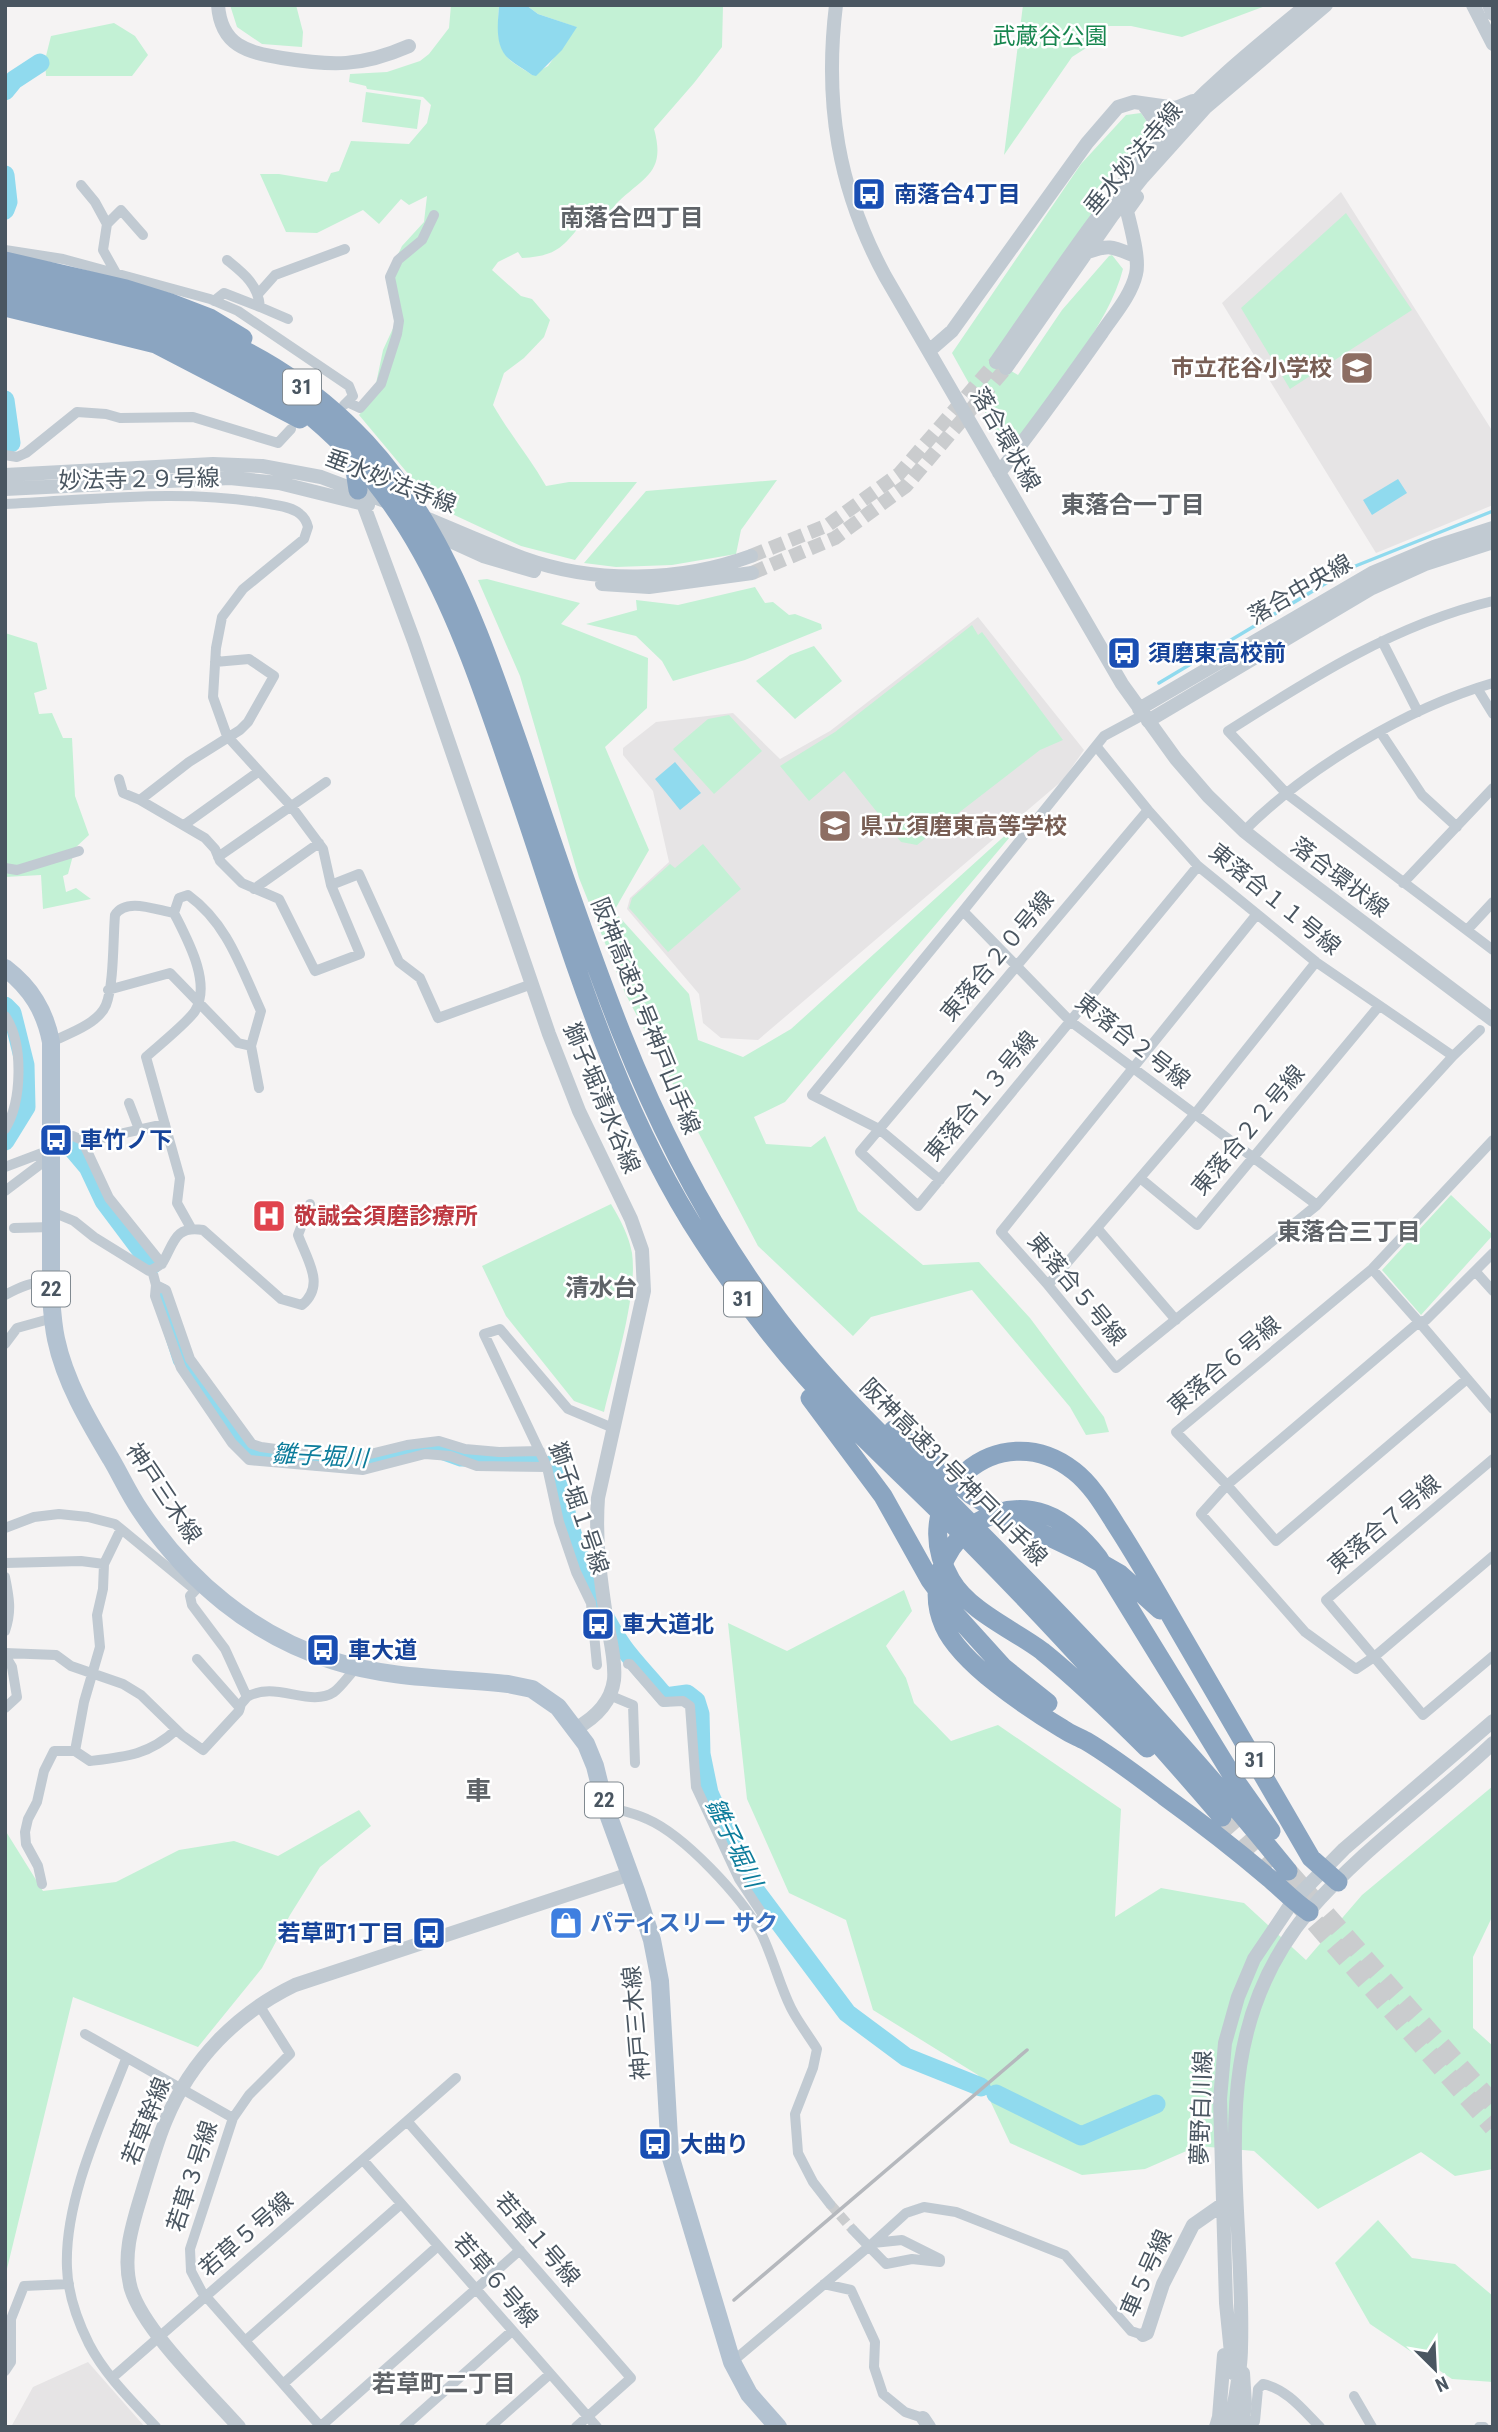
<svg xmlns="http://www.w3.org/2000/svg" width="1498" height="2432" viewBox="0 0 1498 2432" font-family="'Roboto Condensed','Noto Sans JP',sans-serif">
	<rect width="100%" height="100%" fill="#f5f3f3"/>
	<path fill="#e6e4e5" d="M1341,192L1493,432V505L1376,553L1222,303Z
		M978,617L1084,750L1063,780L758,1040L721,1038L703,1023L699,994L627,909L630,898L669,862L653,791L623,755V748L656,722L733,713L780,759L830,731Z
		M88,2362L145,2427H11L33,2387Z"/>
	<path fill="#c3f1d5" d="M230,5H296L303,32L302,47L262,44L237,27Z
		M451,5H499C498,23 495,45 509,59C515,65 524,69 532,75L548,66L576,27L538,14L526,5H723L722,47L694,83L654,129C666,172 645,176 618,202C612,207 609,219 606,227L582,223C562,249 555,256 522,258L518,252L498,262L492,270L521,296L532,299L550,320L544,337L524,358L504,373L493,405C509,433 530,458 546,486L569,482H637L575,560L521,546L435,506L359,415L373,398L383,350L395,324L386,279L402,246L424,222L427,196L409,205L401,199L379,224L363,210L317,233L286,232L260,174H279L327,182L331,173L339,171L351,141L409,144L427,123L431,105L423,97L367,89L366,86L349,82L350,74L387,72L420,61L429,54L449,28Z
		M1023,5H1268L1182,37L1131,26H1106L1094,43L1072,57L1004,155Z
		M114,23L135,36L148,55L132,76H46L45,60L51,36Z
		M366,92L421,100L417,129L362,122Z
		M1141,113L1150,126L1149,134L1114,173L1006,368L1018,375L1062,310L1109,256L1112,255L1123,269C1109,325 1052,390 1018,439L1011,435L1005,442L1000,439L952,353L1081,164L1126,115Z
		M1346,213L1412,310L1290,389L1241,308Z
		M777,480L741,530L736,554L672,565L616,567L584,563L646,491Z
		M487,579L580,603L561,624L648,658L647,708L605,747L649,850L614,911L689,994L698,1040L743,1057L791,1029L1032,811L785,1102L754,1117L766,1144L811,1147L825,1136L858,1211L923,1265L979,1262L1030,1318L1104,1417L1109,1432L1086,1435L1070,1407L972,1290L871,1317L853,1336L758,1246L625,993L579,878L520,676L478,580Z
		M755,587L765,603L773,602L789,615L795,614L821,624L822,629L745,660L673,681L662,661L636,636L586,624L637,610L636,600L678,605Z
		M972,625L978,635L982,632L1063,740L1040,750L917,845L901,842L844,771L809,801L780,766L835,732Z
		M5,633L37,643L47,689L34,693L39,714L52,713L63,738H72L75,796L89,835L75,848L68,874L63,876L66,892L76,888L91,899L43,909L41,875L5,877Z
		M814,646L842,681L795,719L756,681L790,655Z
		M729,715L762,751L714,794L673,749L708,719Z
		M703,844L741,889L668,952L629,908L632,898L670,864L675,868Z
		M1451,1195L1493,1235L1421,1315L1382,1270Z
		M611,1204C620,1219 629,1236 632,1253C638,1295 614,1370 604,1412L574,1401L506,1316L482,1266Z
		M904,1590L912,1611L886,1646L906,1678L914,1703L951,1741L998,1725L1121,1809L1115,1917L1161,1888L1244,1903L1306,1960L1362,1895L1493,1786V1915L1473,1957V2028L1493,2046V2169L1455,2176L1421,2152L1318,2209L1254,2151L1198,2146L1145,2169L1082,2175L1010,2143L978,2075L873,2010L846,1920L789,1893L747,1799L728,1623L787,1651Z
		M359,1810L371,1826L320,1867L290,1915L262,1968L198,2047L73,1997L5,2277V1830L43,1891L116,1882L179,1850L234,1841L278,1856Z
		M1378,2220L1412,2258L1455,2264L1493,2296V2382L1452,2379L1370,2324L1335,2263Z"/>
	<path fill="#90daee" d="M499,5H526L538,14L577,27L562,50L536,76L532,75C524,69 516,65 509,59C494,46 498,23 499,5Z
		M1398,479L1407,493L1372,515L1363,500Z
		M675,762L701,793L680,810L655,779Z"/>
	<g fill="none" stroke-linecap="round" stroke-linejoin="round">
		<path stroke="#90daee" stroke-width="3.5" d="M1159,683L1353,567L1493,511"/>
		<path stroke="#90daee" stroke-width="19" d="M5,91L14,80L40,63
			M5,175L8,202L5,210
			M5,400L11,443
			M5,1006L12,1013L25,1065L26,1107L5,1141
			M66,1141L88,1167L104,1201L152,1265
			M161,1293L182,1359L248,1451L318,1461L361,1463L433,1447L461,1457L531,1458
			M553,1464C569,1525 586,1594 623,1647C635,1664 652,1680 665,1697L687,1694L696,1701L700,1714L701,1754L709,1793L735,1851L755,1890L847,2013L906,2057L981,2087
			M996,2094L1081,2136L1156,2104"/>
		<path stroke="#caccce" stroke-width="10" stroke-dasharray="10 5" stroke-linecap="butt" d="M830,2204L853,2230"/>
		<path stroke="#caccce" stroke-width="14" stroke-dasharray="14 7" stroke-linecap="butt" d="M751,556L828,525L899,474L996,362
			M752,573L835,538L906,486L1006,368"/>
		<path stroke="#caccce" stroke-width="19" stroke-dasharray="19 10" stroke-linecap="butt" d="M1222,1817L1269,1870
			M1288,1871L1493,2104
			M1296,1901L1493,2127"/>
		<path stroke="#c1cad2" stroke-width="10" d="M81,185L95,202L107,224L103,250L117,275
			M107,224L121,210L143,235
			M5,250L63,259L210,299L238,311L349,386L353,396L344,405
			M259,293L275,275L345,249
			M214,301L224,293L260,307C258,284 243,273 227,260
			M260,307L288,319
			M347,402L360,408L381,384L397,334L399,321L390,277L398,260L422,240L434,215
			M5,455L17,457L26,453L77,412L106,414L120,418L193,417L278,443L291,429
			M5,504C93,500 182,488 270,504C280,506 292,507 300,514C304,517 307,523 308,527L304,539L243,589L222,617L216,648L213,697L227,736L291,806L323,849L331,885L360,954L315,971L279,899L242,883L220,861L215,849L205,838L140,800L189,762L240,730L248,722L274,676L249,659L215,662
			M1493,601C1396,624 1311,678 1228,731L1287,794L1493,950
			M1382,641L1418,712
			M1477,688L1493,714
			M1143,715L1104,736L963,911L1070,1021L1317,1205L1453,1056L1480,1030
			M1381,733L1422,795L1457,827
			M1096,746L1148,810L1198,866L1316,962L1453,1056
			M119,779L123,793L140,800
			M1148,810L860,1152L918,1206L1198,866
			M184,825L258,772
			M1244,831C1307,768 1407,708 1493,683
			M218,857L326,782
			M5,868L17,870L79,851
			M1403,883L1493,788
			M331,885L359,874L399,962L420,978L438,1018L532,984
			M254,889L319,843
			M1257,914L1001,1232L1048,1285L1116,1368L1317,1205
			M1467,930L1493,902
			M108,990L170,973L238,1043L251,1046
			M5,1016C24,1043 22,1102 5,1129
			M51,1042C68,1034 98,1024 106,1005C114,985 113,938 115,915C126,897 156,910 174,913
			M129,1103L139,1129
			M50,1135L73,1136L82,1140L109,1198L162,1264
			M84,1142L165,1124
			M5,1167L50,1150
			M1140,1178L1197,1225L1379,1006
			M940,1180L879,1129L812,1095L963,911
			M5,1191L50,1157
			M51,1215L57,1214L74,1221L94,1237L149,1271C153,1269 160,1266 163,1262C174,1243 175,1225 203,1230L281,1299L302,1305C326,1285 307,1260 298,1235L310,1204
			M14,1228L52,1227
			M191,1228L177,1203L180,1178L146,1057C157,1047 188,1022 195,1011C212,983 187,939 174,913L179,898L188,895C228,924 241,968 261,1011L251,1046L259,1088
			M1097,1228L1176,1320
			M1493,1253L1426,1320L1419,1322L1493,1409
			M1372,1269L1419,1322L1227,1485L1201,1514L1305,1632L1356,1669L1374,1657L1493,1556
			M152,1270L156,1285L166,1290L190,1359L252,1444L261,1447L326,1456H362L407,1445L439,1441L465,1449L499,1452L540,1451
			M1475,1271L1493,1291
			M156,1285L155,1296L181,1368L232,1443L249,1460L363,1470L425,1454L450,1456L477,1466L547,1467
			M1048,1285L1194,1115L1316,962
			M5,1295C20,1287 34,1281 51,1281
			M5,1344L17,1328L53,1318
			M1467,1379L1276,1541L1227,1485L1176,1432L1372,1269L1493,1140
			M1493,1459L1326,1600L1423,1715L1493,1656
			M5,1528L34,1517L59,1514L88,1517L115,1524L194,1589
			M121,1529L104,1564L103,1589L97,1615L100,1647L84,1702L75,1751L90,1761C125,1757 149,1755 176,1730
			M5,1563L81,1561L104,1564
			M5,1577C9,1597 12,1611 5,1631
			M201,1584L190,1596L192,1605L225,1649L247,1697C275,1680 310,1708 334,1692C342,1686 349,1675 357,1667
			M5,1653L56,1655L71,1666L123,1684L141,1695L182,1735L203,1750L239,1711L241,1704L247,1697
			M5,1655L12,1667L17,1697L5,1708
			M197,1659L240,1708
			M628,1664H630L663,1702L683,1701L690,1706L696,1787L739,1879L763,1915L756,1925
			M597,1665L591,1603L576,1572L559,1522L547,1467L484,1334L500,1329L568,1409L613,1428
			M609,1695L633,1705L635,1763
			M605,1806C619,1810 634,1813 647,1819C684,1835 742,1897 761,1933C773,1957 779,1984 791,2008C798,2022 809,2036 817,2049L813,2068L795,2114L798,2153L813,2182L830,2204
			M42,1884L38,1866L26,1844L25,1832L28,1819L37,1802L44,1771L54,1751H75
			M259,2005L290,2054L249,2095L233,2118L190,2249L191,2271L202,2292L321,2427
			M85,2034L233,2118
			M126,2059C102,2121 64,2200 67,2268C68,2294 77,2320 89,2344C105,2375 132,2401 156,2427
			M456,2078L407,2121L631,2378L576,2427
			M363,2160L597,2427
			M853,2230L886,2264L912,2259L940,2262V2259L902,2240L873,2243L906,2213L924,2207L956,2212L1065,2255L1131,2331L1143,2335
			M824,2284L851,2290L875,2342L874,2367L883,2394L905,2412L923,2418
			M245,2341L401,2204
			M732,2362L873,2243
			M5,2371L11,2362V2319L24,2286L69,2284
			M112,2378L407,2121
			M283,2384L438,2246
			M1354,2396L1372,2427
			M1243,2421H1255L1258,2389L1263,2384C1287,2389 1303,2410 1320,2427
			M320,2427L520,2250
			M404,2427L512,2331
			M490,2427L550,2374
			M1479,2427H1484"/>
		<path stroke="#c1cad2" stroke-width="14" d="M218,5C221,46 247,52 282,58C332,66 361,67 409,46
			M836,5C824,103 838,189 885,276L1122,684L1176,759L1208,796L1244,831L1283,862L1493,1020
			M1473,5L1493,44
			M1489,5L1493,14
			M1143,104C1156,121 1161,126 1147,144
			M1088,252C1111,244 1113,247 1135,256
			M929,351L952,331L1087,143L1118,107L1134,102L1176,108L1193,101
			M996,362C1047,289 1096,213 1154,146C1199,93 1253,49 1307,5
			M1006,368L1112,216L1143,177L1205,108L1326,5
			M999,473C1034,428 1068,381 1101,334C1113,316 1131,296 1136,274C1140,259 1131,228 1127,211L1137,197
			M5,475L213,464L262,466L321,477L390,503
			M5,489L230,478L279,483L368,505
			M358,490L414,641L549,1034L579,1111L631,1219L642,1250L644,1291L598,1498C595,1539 600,1576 606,1616C609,1636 616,1660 614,1680C611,1703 595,1718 575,1729
			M418,515C453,529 488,545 523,558C595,584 680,582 751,556
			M428,531L483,556L534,571
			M602,584L649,587L752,573
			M1139,709L1372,573L1434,547L1493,528
			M1148,721L1372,588L1425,564L1493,542
			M1143,2335L1147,2333L1163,2284L1193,2225L1223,2204
			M1233,2373L1226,2303L1220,2099L1225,2043L1238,1997L1254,1959L1293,1901L1344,1849L1493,1721
			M923,2418L929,2427
			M239,2427C208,2392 144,2331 131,2289C121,2254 134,2220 144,2186C151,2164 157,2141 166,2120C191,2060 237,2013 295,1985L630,1874
			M1216,2427L1219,2417L1224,2355
			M1230,2427C1234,2401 1241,2374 1241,2348C1246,2193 1198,2043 1309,1911C1363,1848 1433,1800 1493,1743
			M1242,2427L1245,2404L1243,2373"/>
		<path stroke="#b3c2d1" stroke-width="18" d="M5,968C31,988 45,1011 51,1042V1296C52,1310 53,1325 56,1339C65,1382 89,1422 111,1459C121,1476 129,1494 140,1510C187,1580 253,1636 334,1661C390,1679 451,1678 508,1684L532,1689L558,1707L586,1744L595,1766L605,1806L636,1891L652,1940L660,1981L670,2155L732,2362L749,2394L778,2427"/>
		<path stroke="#8ba5c1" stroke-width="19" d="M5,261L126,289L171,303L210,318L243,338
			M5,276C98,293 192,317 274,367C422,459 468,599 522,754C554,847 585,941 621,1032C660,1130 707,1223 770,1308C832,1393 912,1463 985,1538C1091,1645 1194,1754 1288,1871
			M5,293C95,309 187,332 264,382C419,480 464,636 520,799C571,949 615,1107 703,1241C744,1304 791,1363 843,1417C886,1461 931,1502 974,1546C1060,1633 1142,1724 1222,1817
			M5,307L156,344L300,419
			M353,457L358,490
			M810,1398L883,1496L930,1580L955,1614L1003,1667L1048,1703
			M893,1430L970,1494L1010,1518L1087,1555L1120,1574L1160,1610
			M1147,1748C1113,1714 1079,1681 1042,1651C1014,1630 969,1611 951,1580C902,1496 999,1412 1074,1471C1092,1485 1104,1506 1116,1525C1138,1559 1158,1594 1178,1629C1222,1706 1267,1782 1311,1858L1338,1882
			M1271,1831L1235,1780L1098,1557C1084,1539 1067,1522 1045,1514C979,1491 916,1564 944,1626C961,1664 1028,1708 1063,1729C1070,1734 1079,1737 1086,1741C1113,1757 1139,1777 1164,1796C1200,1822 1235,1849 1269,1878C1282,1889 1294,1902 1309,1912"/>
		<path stroke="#b5b8bd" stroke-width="3.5" d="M734,2300L1027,2050"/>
	</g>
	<defs>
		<symbol id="bus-square" viewBox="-11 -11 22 22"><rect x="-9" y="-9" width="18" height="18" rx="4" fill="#1a4fb4" stroke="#fff"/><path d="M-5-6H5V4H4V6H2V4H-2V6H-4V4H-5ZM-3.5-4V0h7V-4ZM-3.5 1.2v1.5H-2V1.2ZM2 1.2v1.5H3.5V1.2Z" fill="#fff"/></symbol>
		<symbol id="school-square" viewBox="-11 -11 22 22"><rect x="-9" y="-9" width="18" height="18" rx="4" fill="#8d6e63" stroke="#fff"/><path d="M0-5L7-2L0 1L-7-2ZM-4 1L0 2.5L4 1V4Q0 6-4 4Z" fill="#fff"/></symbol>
		<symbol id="hospital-square" viewBox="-11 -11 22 22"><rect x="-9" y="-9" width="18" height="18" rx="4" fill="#e0444e" stroke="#fff"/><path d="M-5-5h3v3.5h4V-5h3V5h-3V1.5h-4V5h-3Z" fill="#fff"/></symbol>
		<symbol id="shop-square" viewBox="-11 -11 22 22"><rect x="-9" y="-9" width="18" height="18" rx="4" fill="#3f7fe0" stroke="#fff"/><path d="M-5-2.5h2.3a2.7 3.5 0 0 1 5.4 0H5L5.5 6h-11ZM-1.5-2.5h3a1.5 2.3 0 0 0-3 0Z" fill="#fff"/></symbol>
	</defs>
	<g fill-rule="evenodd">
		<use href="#bus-square" x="850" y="175" width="38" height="38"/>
		<use href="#school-square" x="1338" y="349" width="38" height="38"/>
		<use href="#bus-square" x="1105" y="634" width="38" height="38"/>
		<use href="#school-square" x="816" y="807" width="38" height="38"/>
		<use href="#bus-square" x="37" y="1121" width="38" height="38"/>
		<use href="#hospital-square" x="250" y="1197" width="38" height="38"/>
		<use href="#bus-square" x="579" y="1605" width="38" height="38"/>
		<use href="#bus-square" x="304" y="1631" width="38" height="38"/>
		<use href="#shop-square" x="547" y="1904" width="38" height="38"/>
		<use href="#bus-square" x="410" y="1914" width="38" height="38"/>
		<use href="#bus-square" x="636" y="2125" width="38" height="38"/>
	</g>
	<g text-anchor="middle" stroke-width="5" stroke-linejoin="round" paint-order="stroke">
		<g fill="#fff" stroke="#808990" stroke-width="2">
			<rect x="283" y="369.5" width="38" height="35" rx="5"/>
			<rect x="32" y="1271.5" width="38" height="35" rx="5"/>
			<rect x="724" y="1281.5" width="38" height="35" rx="5"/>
			<rect x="1236" y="1742.5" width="38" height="35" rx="5"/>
			<rect x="585" y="1782.5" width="38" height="35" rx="5"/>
		</g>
		<g font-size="21" font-weight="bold" fill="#4a5661">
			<text x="302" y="394">31</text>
			<text x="51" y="1296">22</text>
			<text x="743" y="1306">31</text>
			<text x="1255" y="1767">31</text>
			<text x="604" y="1807">22</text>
		</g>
		<g font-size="23" fill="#17864f" stroke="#fff">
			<text x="1050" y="44">武蔵谷公園</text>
		</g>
		<g font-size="23" fill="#4a5661" stroke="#fff">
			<text transform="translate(1133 158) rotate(-50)" y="8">垂水妙法寺線</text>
			<text transform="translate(1006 439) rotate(60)" y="8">落合環状線</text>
			<text transform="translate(139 479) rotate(-1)" y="8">妙法寺２９号線</text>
			<text transform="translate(391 481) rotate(21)" y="8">垂水妙法寺線</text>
			<text transform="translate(1300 589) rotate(-30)" y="8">落合中央線</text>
			<text transform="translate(1340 877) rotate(37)" y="8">落合環状線</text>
			<text transform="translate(1275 899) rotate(39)" y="8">東落合１１号線</text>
			<text transform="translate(997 956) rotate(-50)" y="8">東落合２０号線</text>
			<text transform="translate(646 1016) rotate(68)" y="8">阪神高速31号神戸山手線</text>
			<text transform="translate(1133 1041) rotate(38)" y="8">東落合２号線</text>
			<text transform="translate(981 1096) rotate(-50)" y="8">東落合１３号線</text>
			<text transform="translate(602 1098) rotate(67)" y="8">獅子堀清水谷線</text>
			<text transform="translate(1248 1130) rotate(-50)" y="8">東落合２２号線</text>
			<text transform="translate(1077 1289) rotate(50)" y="8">東落合５号線</text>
			<text transform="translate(1224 1365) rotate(-40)" y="8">東落合６号線</text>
			<text transform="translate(954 1472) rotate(45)" y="8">阪神高速31号神戸山手線</text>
			<text transform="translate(164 1493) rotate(56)" y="8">神戸三木線</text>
			<text transform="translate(579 1508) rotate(71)" y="8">獅子堀１号線</text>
			<text transform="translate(1384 1524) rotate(-40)" y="8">東落合７号線</text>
			<text transform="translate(636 2023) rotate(-95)" y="8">神戸三木線</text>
			<text transform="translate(1201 2108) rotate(-88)" y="8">夢野白川線</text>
			<text transform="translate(146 2121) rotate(-68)" y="8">若草幹線</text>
			<text transform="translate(192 2176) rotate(-72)" y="8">若草３号線</text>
			<text transform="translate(246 2234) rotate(-41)" y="8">若草５号線</text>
			<text transform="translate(538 2239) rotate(49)" y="8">若草１号線</text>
			<text transform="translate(1146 2273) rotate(-66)" y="8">車５号線</text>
			<text transform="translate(496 2280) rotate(49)" y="8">若草６号線</text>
		</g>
		<g font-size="23" font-weight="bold" fill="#164399" stroke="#fff" text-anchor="start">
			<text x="894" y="202">南落合4丁目</text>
			<text x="1148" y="661">須磨東高校前</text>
			<text x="80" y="1148">車竹ノ下</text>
			<text x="622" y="1632">車大道北</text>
			<text x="348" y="1658">車大道</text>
			<text x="404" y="1941" text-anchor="end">若草町1丁目</text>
			<text x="680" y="2152">大曲り</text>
		</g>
		<g font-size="23" font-weight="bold" fill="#785e54" stroke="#fff" text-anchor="end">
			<text x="1332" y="376">市立花谷小学校</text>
			<text x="860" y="834" text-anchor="start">県立須磨東高等学校</text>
		</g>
		<g font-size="23" font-weight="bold" fill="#be3a42" stroke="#fff" text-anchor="start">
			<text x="294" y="1224">敬誠会須磨診療所</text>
		</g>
		<g font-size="23" font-weight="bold" fill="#366cbe" stroke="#fff" text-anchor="start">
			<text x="590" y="1931">パティスリー サク</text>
		</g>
		<g font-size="24" font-weight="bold" fill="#5f6368" stroke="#fff">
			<text x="632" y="226">南落合四丁目</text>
			<text x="1133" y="513">東落合一丁目</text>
			<text x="1349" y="1240">東落合三丁目</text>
			<text x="601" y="1296">清水台</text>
			<text x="444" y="2392">若草町二丁目</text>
		</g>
		<g font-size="24" font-style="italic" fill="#0c7c9b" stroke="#fff">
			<text transform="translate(320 1456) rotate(3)" y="8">雛子堀川</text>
			<text transform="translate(734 1843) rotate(64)" y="8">雛子堀川</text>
		</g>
		<g font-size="26" font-weight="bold" fill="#5f6368" stroke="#fff">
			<text x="478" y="1800">車</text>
		</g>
	</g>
	<rect width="1498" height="2432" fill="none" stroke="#4a5661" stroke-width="14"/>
	<g transform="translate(1435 2369) rotate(156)" stroke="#ffffff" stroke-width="5" paint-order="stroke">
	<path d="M0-5L12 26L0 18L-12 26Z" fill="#4a5661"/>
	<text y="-10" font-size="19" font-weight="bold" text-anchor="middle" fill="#4a5661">N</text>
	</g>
</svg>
